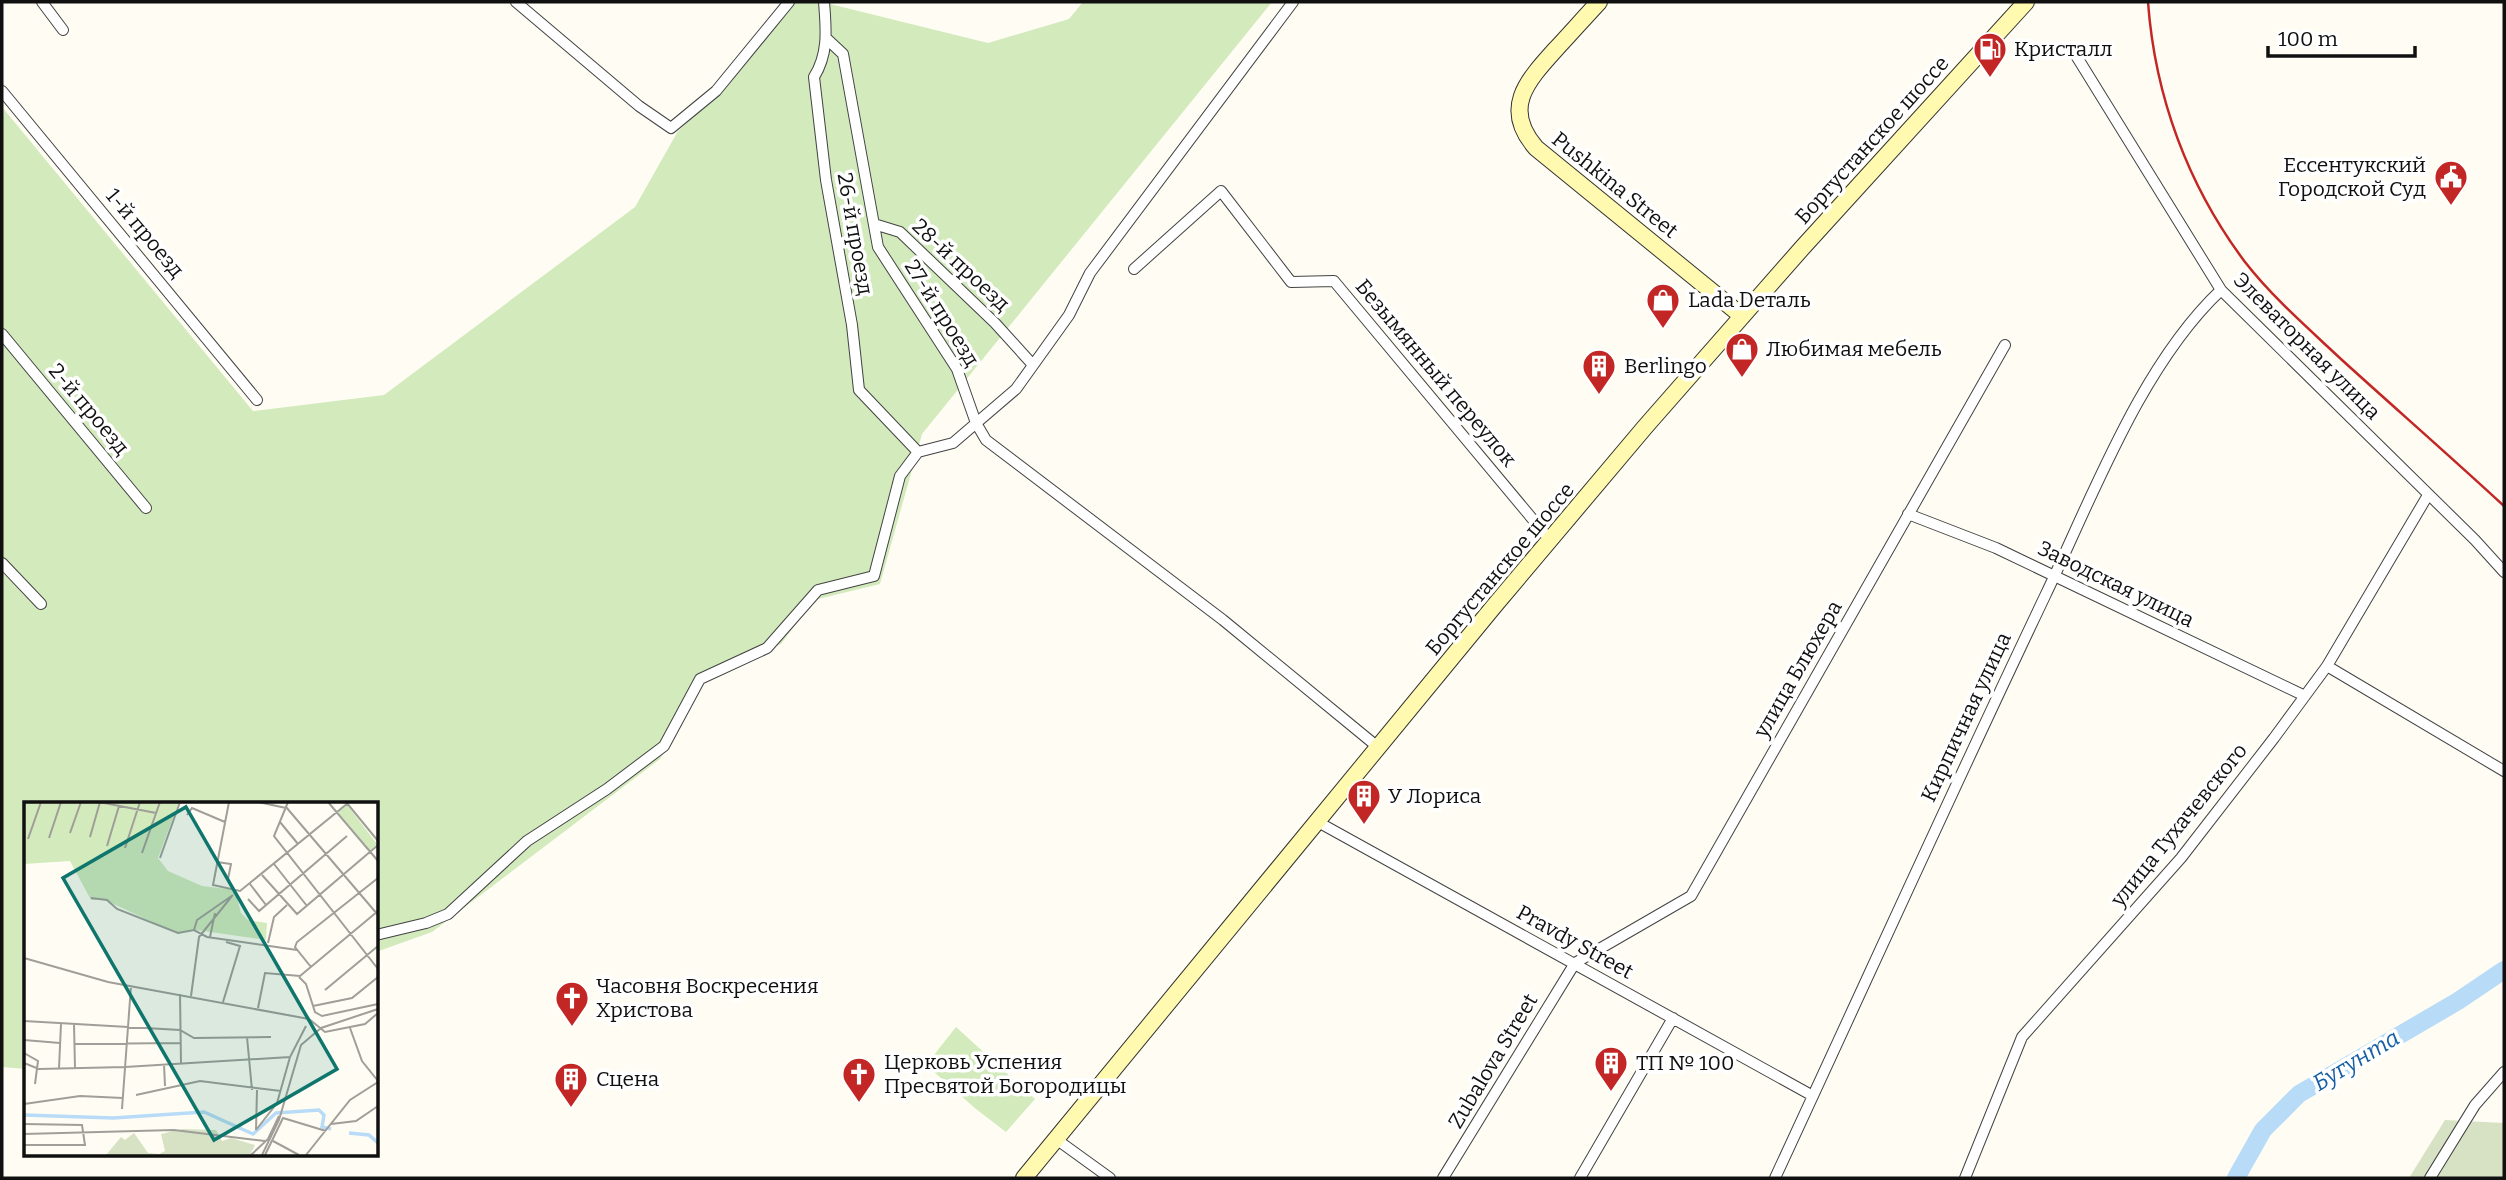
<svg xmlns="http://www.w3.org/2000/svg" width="2506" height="1180" viewBox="0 0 2506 1180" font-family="Bitter,serif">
	<rect width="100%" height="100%" fill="#fffdf3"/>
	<path fill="#d2eabc" d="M796,2H822L988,43L1069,19L1083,2H1272L922,434L880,584L814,600L781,644L703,681L660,759L432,932L376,952V804H26V1069L2,1067V107L253,411L384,395L635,207L678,131L721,92Z
		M956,1027L1035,1099L1006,1132L976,1109L926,1065Z"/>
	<path fill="#d6e2c3" d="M2445,1120L2504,1123V1178H2409Z"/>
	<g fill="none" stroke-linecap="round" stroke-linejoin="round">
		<path stroke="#b8dcf7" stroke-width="18" d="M2236,1178L2263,1130L2299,1094L2458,1001L2504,970"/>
		<defs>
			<path id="street" d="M42,2L63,30
				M516,2L639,106L671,128L716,91L789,2
				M824,2C826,28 829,53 814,77L826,180L852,325L859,390L918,452
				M827,39L843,54L878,247L957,369L976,423L986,440L1223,620L1379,748
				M2072,49L2221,290L2475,540L2504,572
				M2,91L257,400
				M874,224L900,232L995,323L1033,365
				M1134,269L1221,191L1291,282L1334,281L1550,540
				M2,334L146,508
				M1908,514L1996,548L2305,696
				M2,563L41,604
				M2327,666L2504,771
				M1318,822L1813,1096
				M376,935L426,923L448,914L527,841L607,789L664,746L700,679L767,648L818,590L874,576L900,476L918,452L953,443L1016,389L1069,315L1090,273L1293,2
				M1056,1139L1110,1178
				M1443,1178L1575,963L1691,896L2005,345
				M1580,1178L1673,1018
				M1775,1178C1865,984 1953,789 2045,596C2092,498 2141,365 2221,290
				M1965,1178L2022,1037L2181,858L2274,738L2327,666L2428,495
				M2430,1178L2475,1105L2504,1072"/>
			<path id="secondary" d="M1599,2C1584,18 1570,34 1555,50C1526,82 1502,109 1536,148L1742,316
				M1024,1178L1495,605L1645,427L1803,247L2026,2"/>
		</defs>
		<use href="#street" stroke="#434343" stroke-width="12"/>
		<use href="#secondary" stroke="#323232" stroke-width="18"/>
		<use href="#street" stroke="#fff" stroke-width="10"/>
		<use href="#secondary" stroke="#fffaaf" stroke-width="16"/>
		<path stroke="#c22726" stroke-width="2.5" d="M2148,2C2155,97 2188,186 2245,262C2273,298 2309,329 2342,360C2396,409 2451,457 2504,506"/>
	</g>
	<defs>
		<symbol id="fuel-pin" viewBox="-11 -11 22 30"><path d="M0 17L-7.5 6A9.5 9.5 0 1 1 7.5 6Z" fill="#c22726" stroke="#fff"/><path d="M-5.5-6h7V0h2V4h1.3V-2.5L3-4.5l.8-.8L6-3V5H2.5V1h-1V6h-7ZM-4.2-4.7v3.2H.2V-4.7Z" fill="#fff"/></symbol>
		<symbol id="civic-pin" viewBox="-11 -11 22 30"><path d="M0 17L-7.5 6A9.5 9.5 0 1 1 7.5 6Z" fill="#c22726" stroke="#fff"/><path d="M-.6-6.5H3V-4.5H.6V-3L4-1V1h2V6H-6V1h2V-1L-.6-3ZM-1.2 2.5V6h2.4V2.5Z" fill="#fff"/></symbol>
		<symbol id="shop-pin" viewBox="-11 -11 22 30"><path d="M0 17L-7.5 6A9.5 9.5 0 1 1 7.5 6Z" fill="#c22726" stroke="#fff"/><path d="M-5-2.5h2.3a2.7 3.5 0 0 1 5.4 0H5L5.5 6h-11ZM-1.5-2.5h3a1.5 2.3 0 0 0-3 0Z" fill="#fff"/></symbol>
		<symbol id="building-pin" viewBox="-11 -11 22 30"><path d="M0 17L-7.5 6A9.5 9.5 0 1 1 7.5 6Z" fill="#c22726" stroke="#fff"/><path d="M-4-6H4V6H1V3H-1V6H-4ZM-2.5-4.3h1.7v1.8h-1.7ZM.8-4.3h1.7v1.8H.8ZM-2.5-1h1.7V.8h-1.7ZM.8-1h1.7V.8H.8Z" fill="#fff"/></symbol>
		<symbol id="church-pin" viewBox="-11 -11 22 30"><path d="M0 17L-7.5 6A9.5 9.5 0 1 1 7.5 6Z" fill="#c22726" stroke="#fff"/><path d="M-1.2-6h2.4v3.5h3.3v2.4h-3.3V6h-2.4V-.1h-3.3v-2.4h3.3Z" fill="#fff"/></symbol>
	</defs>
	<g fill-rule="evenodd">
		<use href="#fuel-pin" x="1971" y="30" width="38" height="52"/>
		<use href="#civic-pin" x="2432" y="158" width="38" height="52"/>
		<use href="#shop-pin" x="1644" y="281" width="38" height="52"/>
		<use href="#shop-pin" x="1723" y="330" width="38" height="52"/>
		<use href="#building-pin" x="1580" y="347" width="38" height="52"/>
		<use href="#building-pin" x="1345" y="777" width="38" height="52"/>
		<use href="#church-pin" x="553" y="979" width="38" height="52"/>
		<use href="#building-pin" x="1592" y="1044" width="38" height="52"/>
		<use href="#church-pin" x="840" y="1055" width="38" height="52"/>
		<use href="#building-pin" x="552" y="1060" width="38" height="52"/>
	</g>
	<g text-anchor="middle" stroke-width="7" stroke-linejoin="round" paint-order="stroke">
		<g font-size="21" fill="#101010" stroke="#fff" text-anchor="start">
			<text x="2014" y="56">Кристалл</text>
			<text x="2426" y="172" text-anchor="end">Ессентукский<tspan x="2426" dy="24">Городской Суд</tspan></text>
			<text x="1688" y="307">Lada Dеталь</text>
			<text x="1766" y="356">Любимая мебель</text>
			<text x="1624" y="373">Berlingo</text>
			<text x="1388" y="803">У Лориса</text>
			<text x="596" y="993">Часовня Воскресения<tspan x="596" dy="24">Христова</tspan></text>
			<text x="884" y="1069">Церковь Успения<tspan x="884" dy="24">Пресвятой Богородицы</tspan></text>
			<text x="1636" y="1070">ТП № 100</text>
			<text x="596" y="1086">Сцена</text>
		</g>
		<g font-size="21" fill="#101010" stroke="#fff">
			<text transform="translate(1872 140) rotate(-48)" y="7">Боргустанское шоссе</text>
			<text transform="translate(1615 185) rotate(39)" y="7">Pushkina Street</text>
			<text transform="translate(145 233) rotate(50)" y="7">1-й проезд</text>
			<text transform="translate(855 234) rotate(80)" y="7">26-й проезд</text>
			<text transform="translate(961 265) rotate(43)" y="7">28-й проезд</text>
			<text transform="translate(942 313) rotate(58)" y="7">27-й проезд</text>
			<text transform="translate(2307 346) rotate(45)" y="7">Элеваторная улица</text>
			<text transform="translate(1436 373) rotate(50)" y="7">Безымянный переулок</text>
			<text transform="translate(89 409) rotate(50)" y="7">2-й проезд</text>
			<text transform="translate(1500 569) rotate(-50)" y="7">Боргустанское шоссе</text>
			<text transform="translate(2116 584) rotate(26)" y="7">Заводская улица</text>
			<text transform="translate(1798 669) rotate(-60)" y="7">улица Блюхера</text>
			<text transform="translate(1966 717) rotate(-65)" y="7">Кирпичная улица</text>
			<text transform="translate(2179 825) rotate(-51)" y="7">улица Тухачевского</text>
			<text transform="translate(1575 942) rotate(29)" y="7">Pravdy Street</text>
			<text transform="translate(1493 1061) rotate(-59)" y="7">Zubalova Street</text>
		</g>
		<g font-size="23" font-style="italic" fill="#175fa4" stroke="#fff">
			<text transform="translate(2356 1060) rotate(-31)" y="8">Бугунта</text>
		</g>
	</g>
	<g transform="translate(24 802)">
		<rect width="354" height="354" fill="#fffdf3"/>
		<path d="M0,0H155L134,56L144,69L178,84L211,88L217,111L224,118L243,121L242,138L172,128L154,132L81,98H67L46,59L0,62ZM323,3L353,42L346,48L314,10Z" fill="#d2eabc"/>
		<path d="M159,327L192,328L198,339L207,336L231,343L226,353H82L97,335L101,338L110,331L124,351L135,352L141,349L137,332Z" fill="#d6e2c3"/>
		<path fill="none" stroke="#b8dcf7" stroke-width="3.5" d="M0,313L89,316L180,310L229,332L252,311L295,308L300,313L298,325L307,327M325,331L345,333L354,341"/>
		<path fill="none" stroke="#9f9e98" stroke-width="2" d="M75,0L132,11M205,0L189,83L216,89L324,1M234,0L262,6M264,0L250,34L354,167M304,0L354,59M322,0L354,39M262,5L354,113M163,13L168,6L201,20M256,20L274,42M46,31L57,0M66,35L76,0M25,36L37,0M4,37L17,0M83,44L95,4M101,46L116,0M118,51L136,0M136,56L156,0M193,60L207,62L204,77M250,62L283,104M238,73L273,112L354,43M226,82L242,103M67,96L83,98L93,107L154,131L170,128L183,135L273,148M224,97L235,109L323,34M170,128L173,118L209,93M186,135L191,111M244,141L250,115L263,103M0,156L84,180L285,217L301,230L341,222L354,211M287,165L271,145L273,140L354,76M275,175L282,182L291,210L298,214L354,202M301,188L354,144M156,192L157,261M167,194L175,135L208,94M199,200L216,144L202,140M289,204L328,196L354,175M234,206L241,171L276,174L354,109M0,219L156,228L170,236L247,235M50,222L51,266M326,226L338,259L354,279M223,235L228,288M0,238L36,241M50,242L156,241M0,251L14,259L11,282M0,261L15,267L101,265L266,255M140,262L141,284M35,266L37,222M112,293L176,279L257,289M0,302L56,294L99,296M98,307L107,184M0,322L58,323L61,343H0M307,322L332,319L354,304M232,328L253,301L266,255L282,224M232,328L233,288M0,332L150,328L241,339M249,339L275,353M227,353L244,337L255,314M238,353L255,318L277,243L297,226L354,207M241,353L259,316L302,329M282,353L326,298L354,280"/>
		<path fill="#0f766e" fill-opacity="0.15" stroke="#0f766e" stroke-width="3.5" d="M162,5L313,267L190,338L39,76Z"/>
		<rect width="354" height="354" fill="none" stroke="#101010" stroke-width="3.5"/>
	</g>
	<rect width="2506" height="1180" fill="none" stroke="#101010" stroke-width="7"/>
	<path d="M2268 46v10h147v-10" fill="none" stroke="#101010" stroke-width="3.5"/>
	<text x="2278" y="46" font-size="21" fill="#101010" stroke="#ffffff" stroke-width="5" paint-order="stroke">100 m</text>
</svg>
